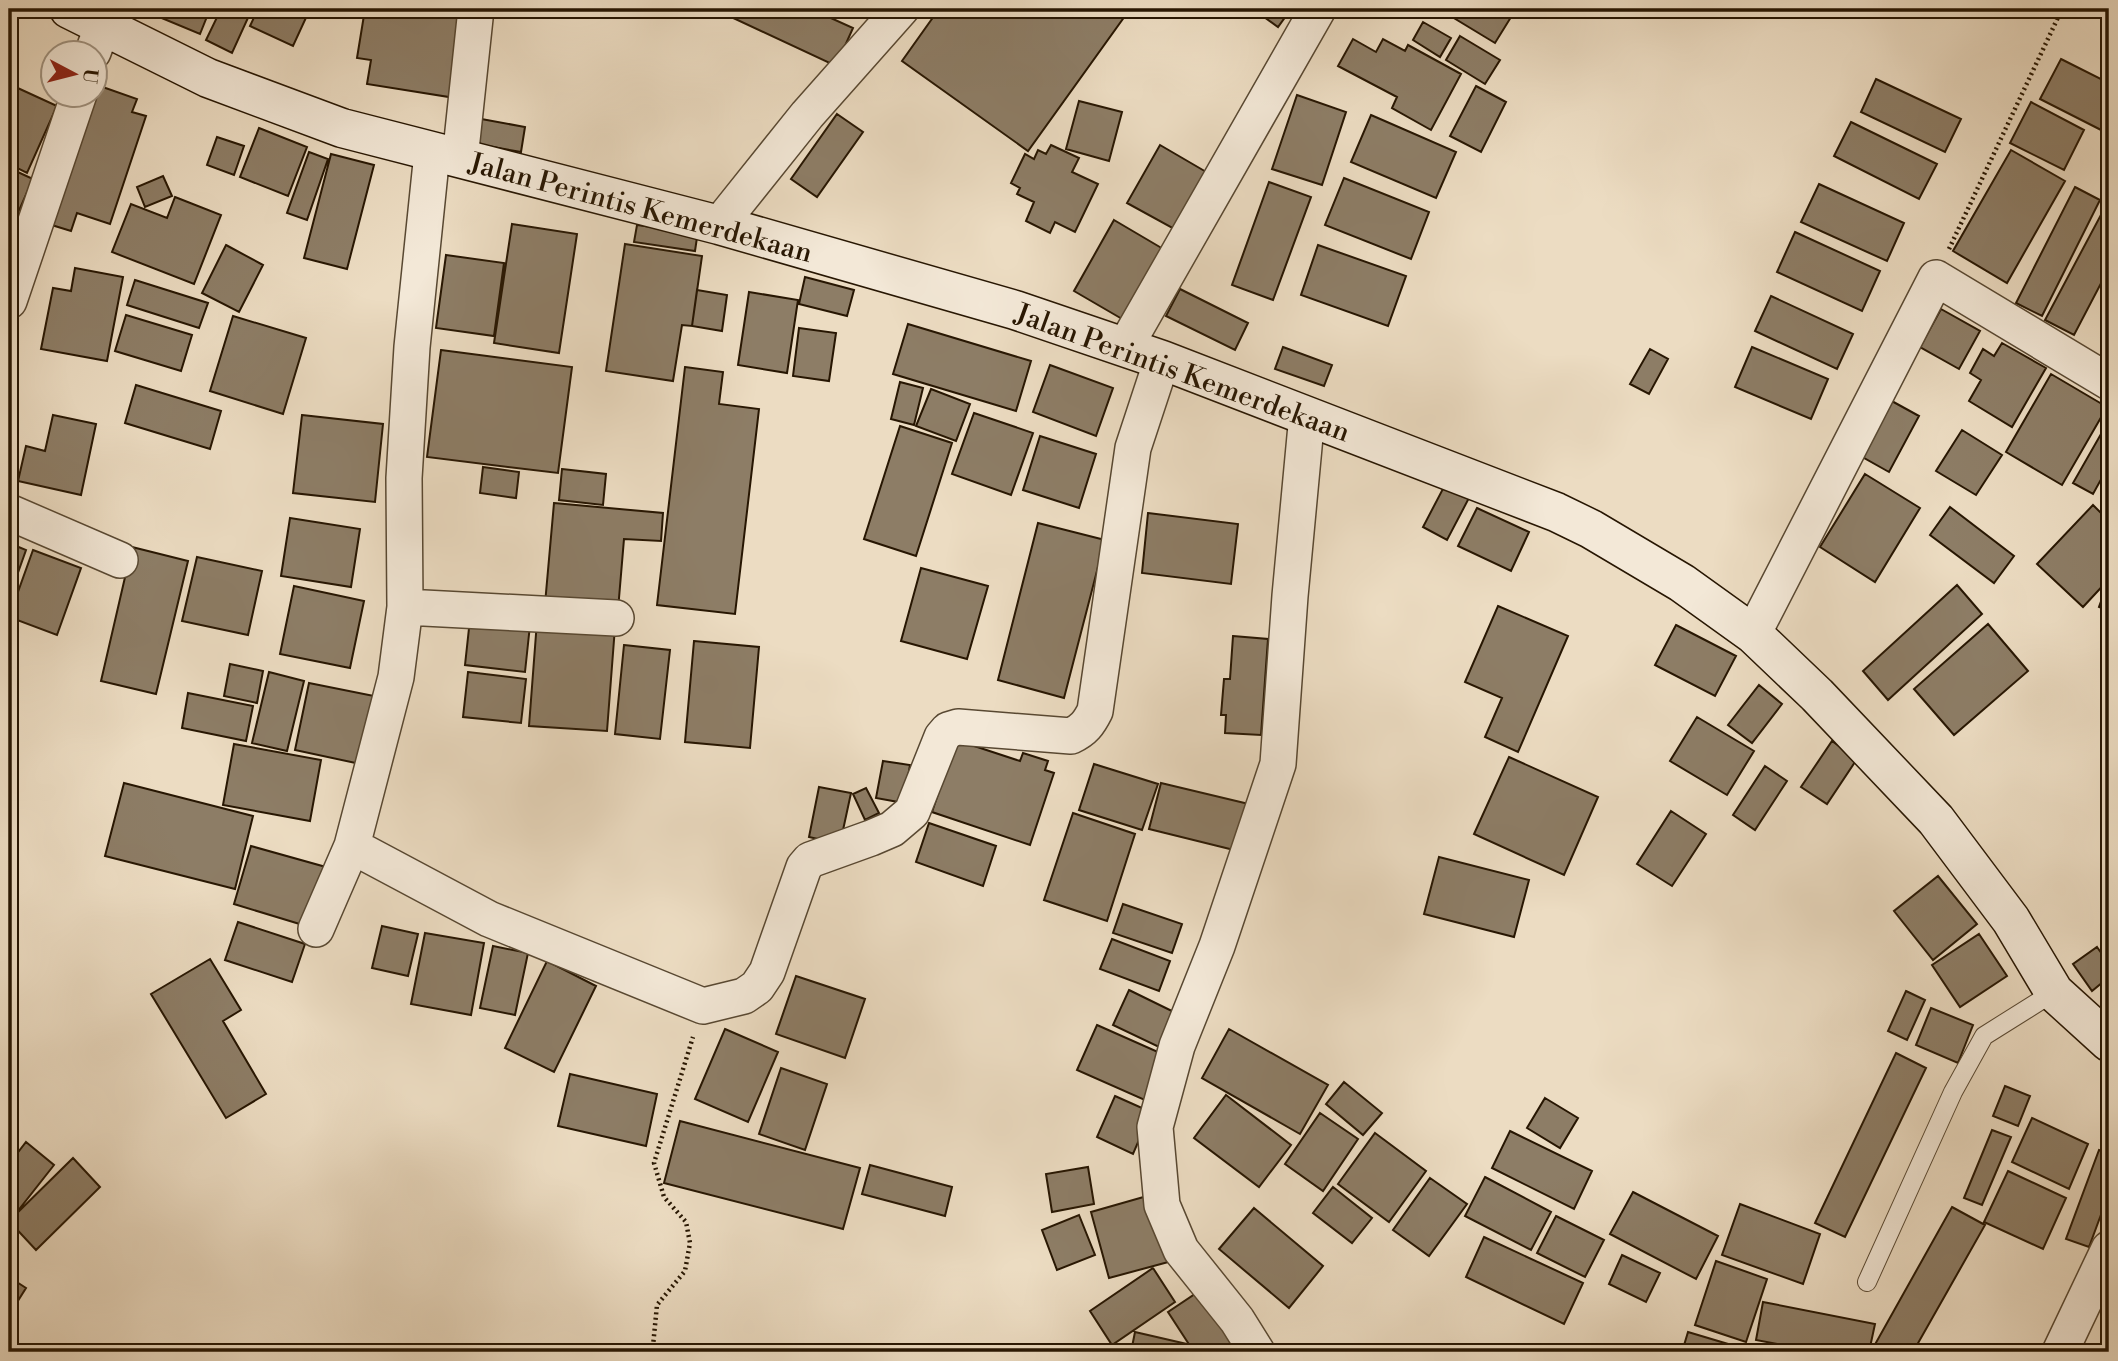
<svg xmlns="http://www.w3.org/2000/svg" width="2118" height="1361" viewBox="0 0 2118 1361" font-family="'Libre Bodoni',serif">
	<rect width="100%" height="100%" fill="#ecdcc2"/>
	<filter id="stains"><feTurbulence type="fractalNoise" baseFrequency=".00286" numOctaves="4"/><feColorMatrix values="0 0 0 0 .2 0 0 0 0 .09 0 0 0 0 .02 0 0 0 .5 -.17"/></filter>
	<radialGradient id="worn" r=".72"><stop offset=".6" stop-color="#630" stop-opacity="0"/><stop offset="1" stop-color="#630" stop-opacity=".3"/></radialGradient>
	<path fill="#8d7d66" stroke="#271602" stroke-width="2" d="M140,9H210L200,34Z
		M221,9H252L232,53L206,40Z
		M258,9H310L293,46L250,26Z
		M365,9H472L454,61L449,97L367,84L371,60L357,58Z
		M714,9H811L853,28L836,66Z
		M939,9H1130L1028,151L902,61Z
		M1253,9H1291L1278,27Z
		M1439,9H1516L1495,43Z
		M1423,22L1451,38L1440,57L1413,40Z
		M1460,36L1500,60L1485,84L1446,60Z
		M1353,39L1376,52L1383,39L1405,51L1408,45L1461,74L1431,130L1392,108L1397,97L1338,66Z
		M2061,59L2109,83V134L2040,99Z
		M1876,79L1961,119L1945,152L1861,112Z
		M9,84L57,106L27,173L9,164Z
		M97,85L137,99L132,112L146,116L110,224L77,213L71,231L42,222Z
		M1476,86L1506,102L1481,152L1450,136Z
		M1297,95L1346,112L1322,185L1272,169Z
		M1079,101L1122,112L1109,161L1066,149Z
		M2031,102L2084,130L2064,170L2010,143Z
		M837,114L863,132L817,197L791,179Z
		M1371,115L1456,152L1436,198L1351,162Z
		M476,118L525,127L521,152L471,143Z
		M1851,122L1937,164L1919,199L1834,156Z
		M259,128L307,147L288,196L240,177Z
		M217,137L244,146L234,175L207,165Z
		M1051,145L1079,158L1072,172L1098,184L1075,232L1055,222L1050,233L1026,221L1034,202L1017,194L1020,188L1011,183L1025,154L1034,159L1038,150L1046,154Z
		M1160,145L1208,173L1176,230L1127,203Z
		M2011,150L2065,181L2007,283L1953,251Z
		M309,152L328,159L307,220L287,213Z
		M331,154L374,165L347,269L304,258Z
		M9,168L33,179L13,224L9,222Z
		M163,176L172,196L145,207L137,187Z
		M1344,178L1429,212L1411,259L1325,225Z
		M1269,182L1311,197L1273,300L1232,285Z
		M1819,184L1904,223L1887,261L1801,222Z
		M2075,187L2100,200L2042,316L2016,303Z
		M175,197L221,215L194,284L112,252L131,204L167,218Z
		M2103,211L2109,214V268L2074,335L2045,320Z
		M1114,220L1170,253L1129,323L1074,291Z
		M512,224L577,234L559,353L494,343Z
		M699,224L695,251L634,242L637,225L667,229Z
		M1795,232L1880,271L1862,311L1777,272Z
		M625,244L702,256L692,326L682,325L673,381L606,371Z
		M226,245L263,265L239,312L202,293Z
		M1318,245L1406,276L1388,326L1301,295Z
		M446,255L504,263L494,336L436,328Z
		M75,268L123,277L107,361L41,349L53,288L71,291Z
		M805,277L854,290L847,316L799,304Z
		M135,280L208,303L199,328L127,305Z
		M1180,289L1248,323L1235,350L1166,316Z
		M697,290L727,295L722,331L692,326Z
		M749,292L798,300L787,373L738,365Z
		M1771,296L1853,334L1837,369L1755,331Z
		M1941,309L1980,331L1959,369L1920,347Z
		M126,315L192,335L181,371L115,351Z
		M233,316L306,338L283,414L210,391Z
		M908,324L1031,361L1016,411L893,374Z
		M799,328L836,333L829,381L793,376Z
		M2002,343L2046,368L2012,427L1969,401L1981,380L1970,373L1983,349L1994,356Z
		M1283,347L1332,365L1324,386L1275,369Z
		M1752,347L1828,379L1811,419L1735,387Z
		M1650,349L1668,359L1649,394L1630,384Z
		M441,350L572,367L558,473L427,457Z
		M1050,365L1113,388L1096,436L1033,412Z
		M685,367L723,372L719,404L759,409L735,614L657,605Z
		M2051,374L2107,407L2062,485L2006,452Z
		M900,382L923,388L914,425L891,419Z
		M136,385L221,411L210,449L125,423Z
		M931,389L970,404L956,441L916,426Z
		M1879,394L1919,416L1889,472L1850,450Z
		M974,413L1033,433L1011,495L952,474Z
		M53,415L96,424L81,495L18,481L26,446L45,451Z
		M302,415L383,424L375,502L293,493Z
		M2109,420V465L2093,494L2073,483Z
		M900,426L952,443L916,556L864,539Z
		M1962,430L2002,455L1976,495L1936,471Z
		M1040,436L1096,454L1079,508L1023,490Z
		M483,467L519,472L516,498L480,493Z
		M562,469L606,474L603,505L559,500Z
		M1865,474L1920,508L1875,582L1820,547Z
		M1446,483L1470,496L1447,540L1423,527Z
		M554,503L663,513L661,541L624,539L618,610L545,604Z
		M2093,505L2109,521V579L2083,607L2037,564Z
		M1950,507L2014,556L1994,583L1930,535Z
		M1477,508L1529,532L1511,571L1458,546Z
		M1148,513L1238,524L1231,584L1142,573Z
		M290,518L360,529L351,587L281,576Z
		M1038,523L1105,540L1064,698L998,680Z
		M9,543L26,550L9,598Z
		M132,547L188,561L156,694L101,681Z
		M33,550L81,568L57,635L9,617Z
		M197,557L262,571L248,635L182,621Z
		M921,568L988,586L967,659L901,641Z
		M1957,585L1982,614L1888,700L1863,671Z
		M2107,585H2109V611L2099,607Z
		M294,586L364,601L350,668L280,654Z
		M1498,606L1568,636L1518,752L1485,737L1502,698L1465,682Z
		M470,619L530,625L525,672L465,665Z
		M537,621L615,627L607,731L529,726Z
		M1988,624L2028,671L1954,735L1914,689Z
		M1676,625L1736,656L1715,696L1655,665Z
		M1233,636L1268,639L1261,735L1225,733L1226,715H1221L1224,679H1230Z
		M694,641L759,647L750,748L685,742Z
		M624,645L670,650L660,739L615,734Z
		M230,664L263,671L257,703L224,696Z
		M269,672L304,681L287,751L252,743Z
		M468,672L526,679L521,723L463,717Z
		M309,683L379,697L365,765L295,750Z
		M1759,685L1782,704L1752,743L1728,725Z
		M188,693L253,706L246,741L182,728Z
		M1697,717L1754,751L1727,795L1670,761Z
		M956,740L1020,761L1023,753L1048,761L1045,770L1054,773L1030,845L932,812Z
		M1832,741L1857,759L1827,804L1801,787Z
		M234,744L321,760L310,821L223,805Z
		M1509,757L1598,797L1564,875L1474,834Z
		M883,761L910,765L904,803L876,798Z
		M1094,764L1158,784L1142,830L1079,810Z
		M1765,766L1787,781L1755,830L1733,815Z
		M124,783L253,816L235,889L105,856Z
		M1161,783L1253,805L1242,852L1149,829Z
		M819,787L851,793L840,844L809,837Z
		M866,788L879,813L865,820L853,794Z
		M1671,811L1706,834L1672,886L1637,864Z
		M1073,813L1135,834L1107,921L1044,900Z
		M929,823L996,846L983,886L916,862Z
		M251,846L333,869L316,929L234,904Z
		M1439,857L1529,880L1514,937L1424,914Z
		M1938,876L1977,924L1933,960L1894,911Z
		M1123,904L1182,924L1172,953L1113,933Z
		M238,922L305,944L292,982L225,960Z
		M382,926L418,934L408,976L372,968Z
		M425,933L484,943L471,1015L411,1004Z
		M1979,934L2007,976L1960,1007L1932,965Z
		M1112,939L1170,961L1159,991L1100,969Z
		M493,946L528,953L515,1015L480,1008Z
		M2097,947L2109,964V977L2092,991L2073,964Z
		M210,959L241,1010L223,1021L266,1094L226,1118L151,994Z
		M547,961L596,986L554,1072L505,1048Z
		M796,976L865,999L845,1058L776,1034Z
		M1129,990L1176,1013L1159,1047L1113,1025Z
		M1906,991L1925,1000L1907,1040L1888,1031Z
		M1931,1008L1973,1025L1958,1063L1916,1045Z
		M1097,1025L1167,1056L1147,1101L1077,1070Z
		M725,1029L778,1052L748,1122L695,1099Z
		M1229,1029L1328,1085L1300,1134L1202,1078Z
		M1896,1053L1926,1068L1845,1237L1815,1223Z
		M781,1068L827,1084L805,1150L759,1134Z
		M570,1074L657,1094L646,1146L558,1126Z
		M1344,1082L1382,1113L1363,1135L1326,1104Z
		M2005,1086L2030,1096L2018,1126L1993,1116Z
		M1226,1095L1291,1145L1259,1187L1194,1138Z
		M1115,1096L1151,1112L1133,1154L1097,1137Z
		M1545,1098L1578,1118L1560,1148L1527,1128Z
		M1320,1113L1358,1139L1323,1191L1285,1164Z
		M2032,1118L2088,1144L2069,1189L2012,1162Z
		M680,1121L860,1168L843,1229L664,1183Z
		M1992,1130L2011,1137L1982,1205L1964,1198Z
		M1510,1131L1592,1171L1574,1209L1492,1168Z
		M1375,1133L1426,1171L1389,1222L1338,1184Z
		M26,1142L54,1165L13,1217L9,1214V1164Z
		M2099,1150L2109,1154V1193L2089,1247L2066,1239Z
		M73,1158L100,1187L36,1250L9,1221Z
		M870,1165L952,1187L945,1216L862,1194Z
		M1088,1167L1094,1204L1052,1212L1046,1174Z
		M2008,1171L2066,1198L2043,1249L1984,1222Z
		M1485,1177L1551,1212L1531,1250L1465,1216Z
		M1430,1178L1467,1204L1429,1256L1393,1230Z
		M1333,1187L1372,1218L1352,1243L1313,1213Z
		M1633,1192L1718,1236L1696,1279L1610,1234Z
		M1154,1194L1172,1261L1109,1278L1091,1212Z
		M1740,1204L1820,1234L1803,1284L1722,1255Z
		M1952,1207L1985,1225L1913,1352H1881L1873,1348Z
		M1254,1208L1323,1266L1289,1308L1219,1249Z
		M1079,1215L1095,1255L1057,1270L1042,1230Z
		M1556,1216L1604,1240L1585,1277L1537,1253Z
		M1484,1237L1583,1283L1564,1324L1466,1277Z
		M1622,1255L1660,1273L1646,1302L1609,1284Z
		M1716,1261L1767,1279L1746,1342L1695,1325Z
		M1153,1268L1175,1302L1112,1345L1090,1311Z
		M9,1277L26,1288L9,1315Z
		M1198,1292L1233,1345L1223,1352H1194L1168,1312Z
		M1763,1302L1875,1324L1869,1352H1820L1756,1340Z
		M1135,1332L1187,1344L1185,1352H1131Z
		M1688,1332L1755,1352H1682Z"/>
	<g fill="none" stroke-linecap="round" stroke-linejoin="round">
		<defs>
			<path id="lane" d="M1867,1282L1953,1092L1984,1036L2054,992"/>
			<path id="street" d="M93,52L109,9
				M460,159L476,9
				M719,225L807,115L901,9
				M9,301L79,94
				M1125,347L1318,9
				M9,512L120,560
				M405,607L616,618
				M1753,634L1936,278L2109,382
				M352,846L489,919L703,1006L744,996L757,987L767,972L804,867L810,860L871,838L892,829L912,812L942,737L948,730L958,727L1071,736C1084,730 1089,723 1095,711L1133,448L1162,360
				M316,929L352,846L396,677L405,607L404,478L412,347L432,153
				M1257,1352L1237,1320L1181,1250L1162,1205L1155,1127L1177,1046L1217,946L1278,764L1290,596L1307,415
				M2060,1352L2109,1249"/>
			<path id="secondary" d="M69,9L208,78L342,128L719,225L1015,310L1162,360L1556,512L1591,529L1682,583L1753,634L1817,695L1936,820L2011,920L2054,992L2109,1042"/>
		</defs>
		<use href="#lane" stroke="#584832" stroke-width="20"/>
		<use href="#street" stroke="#584832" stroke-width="38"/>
		<use href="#secondary" stroke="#271602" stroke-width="41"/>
		<path stroke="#271602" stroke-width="4.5" stroke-dasharray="2 3.5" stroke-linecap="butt" d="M1949,249L2062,9
			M656,1352L653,1346L657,1305L685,1271L690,1243L686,1222L664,1197L654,1163L693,1037"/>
		<use href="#lane" stroke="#f3e8d7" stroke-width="18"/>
		<use href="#street" stroke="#f3e8d7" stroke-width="35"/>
		<use href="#secondary" stroke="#f3e8d7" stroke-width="38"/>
	</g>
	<g text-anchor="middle" stroke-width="5" stroke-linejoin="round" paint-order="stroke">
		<g font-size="28" fill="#271602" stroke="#f3e8d7">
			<text transform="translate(641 207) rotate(15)" y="10">Jalan Perintis Kemerdekaan</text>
			<text transform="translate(1183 372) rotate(20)" y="10">Jalan Perintis Kemerdekaan</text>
		</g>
	</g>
	<rect width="2118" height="1361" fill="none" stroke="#ecdcc2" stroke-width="35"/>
	<rect x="10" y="10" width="2097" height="1340" fill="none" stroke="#271602" stroke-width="3.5"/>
	<rect x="18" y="18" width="2083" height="1326" fill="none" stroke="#271602" stroke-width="2"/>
	<g transform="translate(74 74) rotate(97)"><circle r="33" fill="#f3e8d7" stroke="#a19482" stroke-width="2"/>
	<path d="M0-5L12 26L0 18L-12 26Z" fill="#8f2418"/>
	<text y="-10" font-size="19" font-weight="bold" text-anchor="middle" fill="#271602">U</text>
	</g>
	<rect width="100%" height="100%" filter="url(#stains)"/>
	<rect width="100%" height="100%" fill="url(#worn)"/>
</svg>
